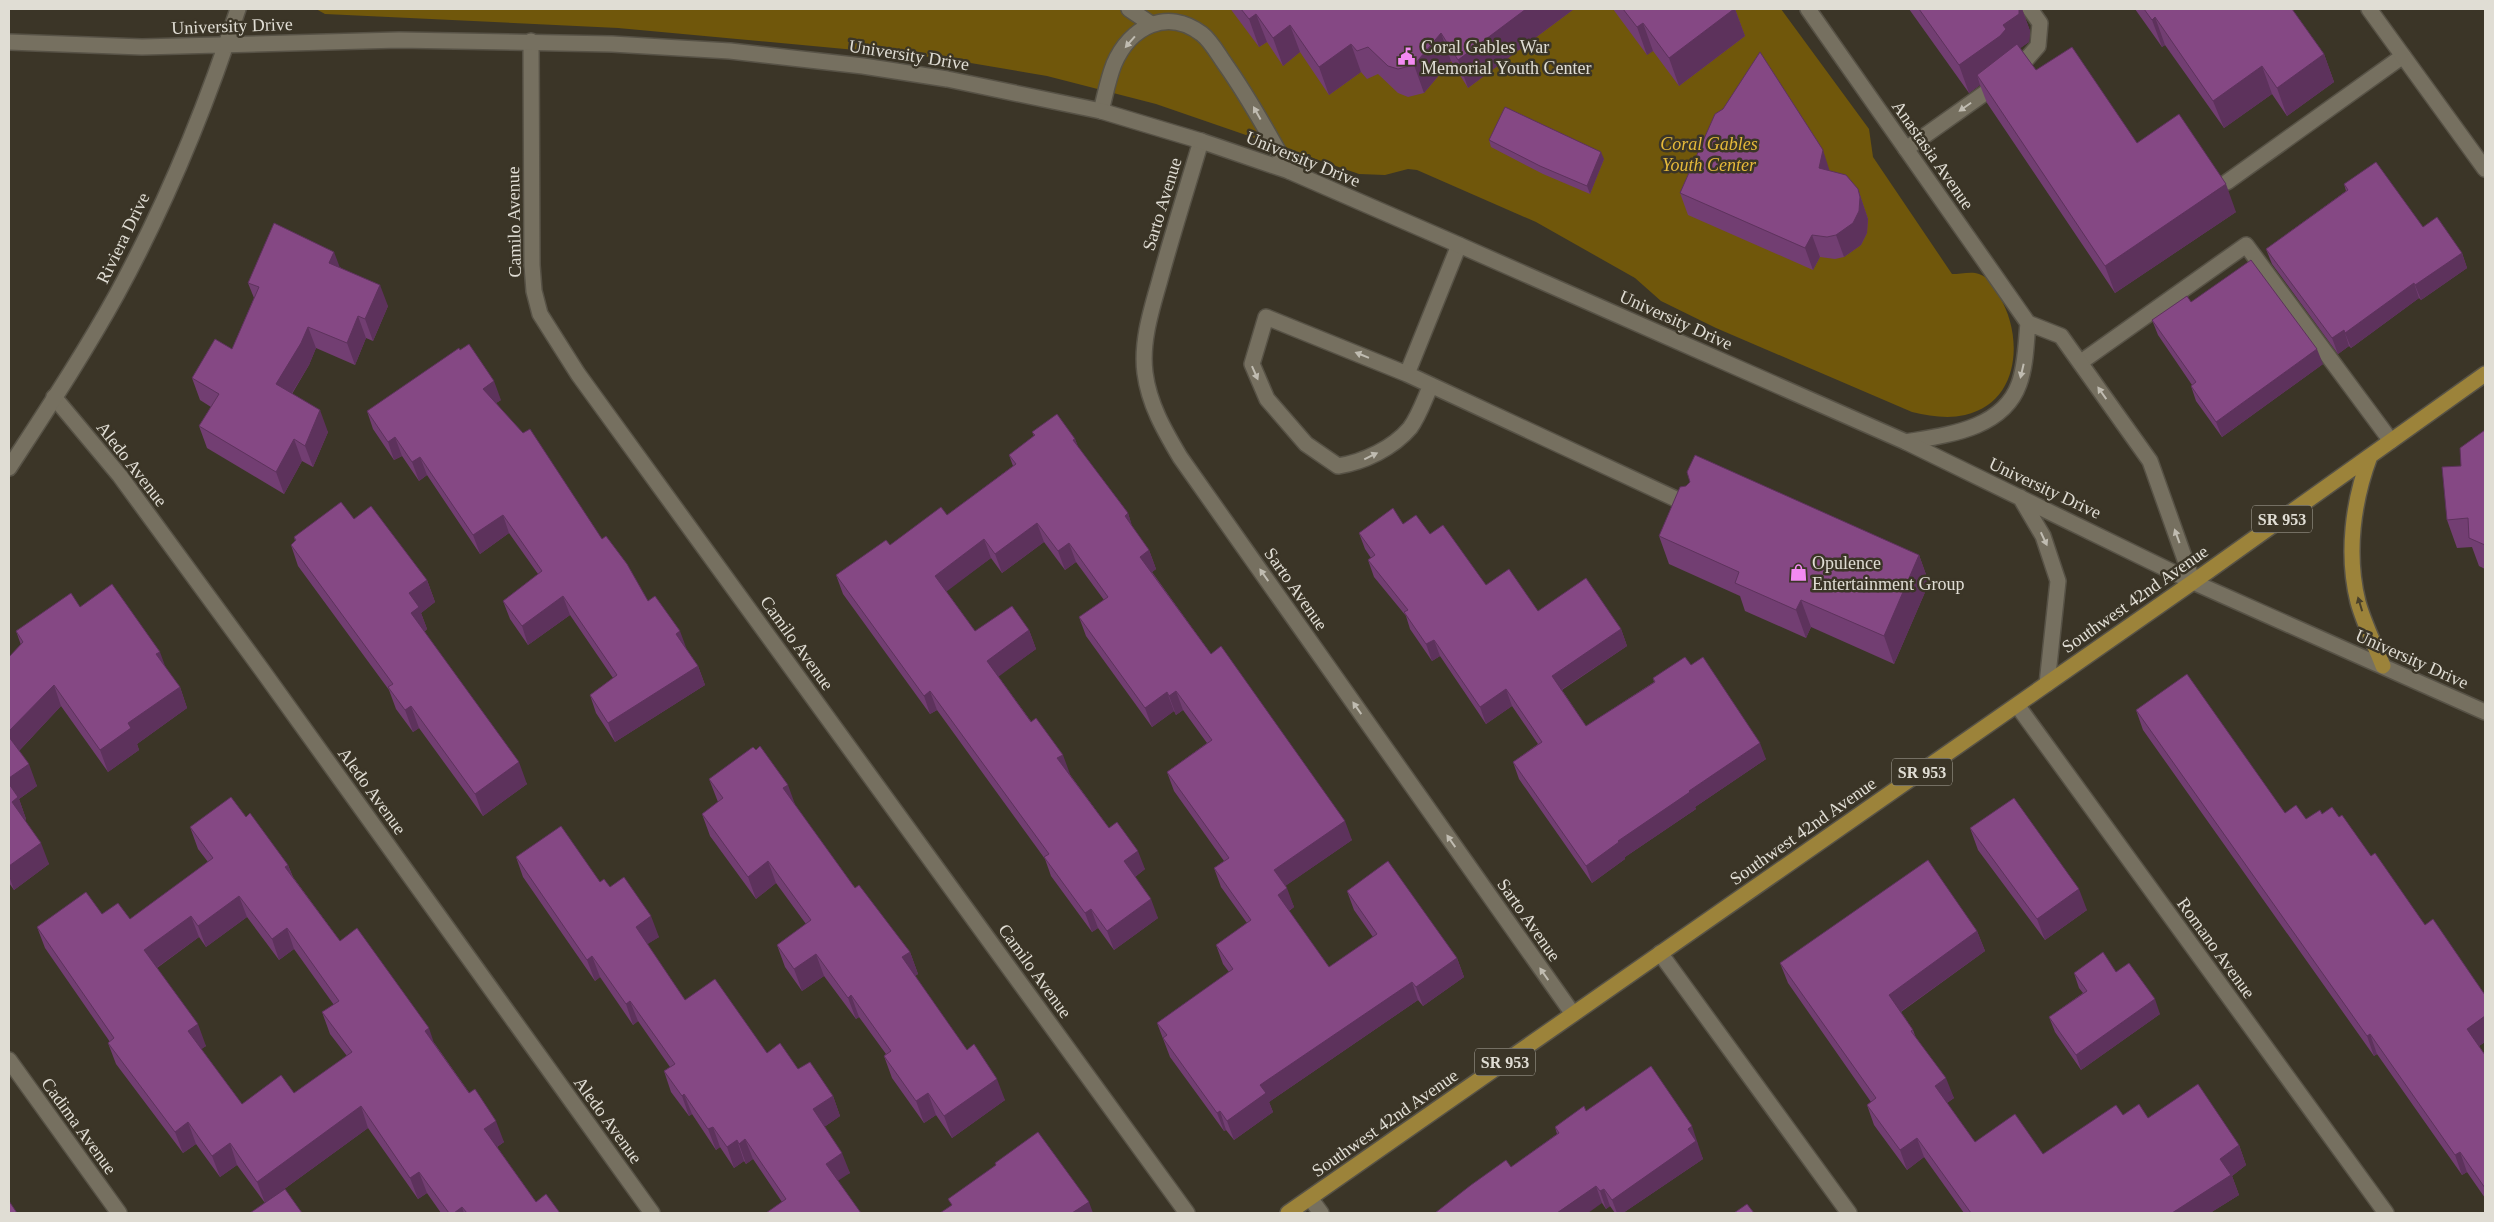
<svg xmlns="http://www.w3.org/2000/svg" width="2494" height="1222" viewBox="0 0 2494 1222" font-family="'Times New Roman',serif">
	<rect width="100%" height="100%" fill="#3b3527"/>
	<path fill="#70570b" d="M316,9H1781L1869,129L1873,157L1952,274C1960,274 1972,271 1979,274C1989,277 1994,288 1999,296C2024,336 2020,403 1965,415C1947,419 1930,416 1912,412L1716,328L1661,301L1635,278L1536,222L1417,170L1408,169L1385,175L1359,174L1156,104L1047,76L941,58L618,28L325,14Z"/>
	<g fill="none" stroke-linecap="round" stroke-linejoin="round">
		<defs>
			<path id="lane" d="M1129,9L1151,24
				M1101,111C1105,96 1108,79 1114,64C1130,27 1167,7 1202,34C1211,41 1218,54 1225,64C1249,98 1269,134 1289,171
				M1906,149L2016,71L2038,46L2040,23L2030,9
				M2227,182L2403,56
				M1459,245L1407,374L1691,506
				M2081,362L2246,245L2391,441
				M1407,374L1266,317L1252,364L1267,399L1306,444L1338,466C1364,462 1393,448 1410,428C1419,416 1425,398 1431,385"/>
			<path id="street" d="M1808,9L2028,323L2061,336L2150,461L2193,582
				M2369,9L2485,169
				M531,41L532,265L534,291L540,314L578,374L1187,1213
				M1201,141C1187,188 1172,235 1159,283C1151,311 1141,343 1145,373C1149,404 1164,430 1180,457L1573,1014
				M54,397L120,476L262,670L652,1213
				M1906,442C1947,435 2003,429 2019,384C2026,365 2026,343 2028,323
				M2017,705L2386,1213
				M1660,953L1849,1213
				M9,1060L119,1213
				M1310,1198L1321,1213"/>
			<path id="secondary" d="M9,42L142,47L399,40L612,44L730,51L863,66L947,79L1101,111L1201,141L1289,171L1459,245L1906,442L2193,582L2485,712
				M9,468C46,411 84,354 117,294C166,204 206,107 238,9
				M2020,497L2043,536L2058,581L2047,684"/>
			<path id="primary" d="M2370,456C2353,501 2346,554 2358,602C2364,624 2375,645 2383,666
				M1288,1213L2193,582L2485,374"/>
		</defs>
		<use href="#lane" stroke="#575246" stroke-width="18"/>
		<use href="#street" stroke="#575246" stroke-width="18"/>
		<use href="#secondary" stroke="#575246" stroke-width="18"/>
		<use href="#primary" stroke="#575246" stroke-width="18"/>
		<use href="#lane" stroke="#767060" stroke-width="15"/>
		<use href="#street" stroke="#767060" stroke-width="15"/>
		<use href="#secondary" stroke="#767060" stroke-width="15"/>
		<use href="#primary" stroke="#9c833a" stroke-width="15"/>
	</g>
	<path fill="#723e72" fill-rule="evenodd" d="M1231,9H1574L1468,88L1451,61L1424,93L1408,97L1398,93L1378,74L1367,79L1361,72L1329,95L1300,52L1283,66L1267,42L1259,47L1232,11Z
		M1613,9H1735L1745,36L1679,86L1653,51L1647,55Z
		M1909,9H2022L2030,31L2029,42L2020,48L2036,70L2137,143L2236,212L2115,293L1987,103L1980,85L1969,93Z
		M2135,9H2292L2324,54L2334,82L2287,116L2272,94L2224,128L2165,45L2162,47Z
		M1489,140L1604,159L1590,194L1543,174L1491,147Z
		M1830,171L1858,189L1868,219L1867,233L1861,245L1844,257L1835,259L1820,257L1813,270L1688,215L1680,193Z
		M2344,184L2423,227L2462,253L2467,268L2421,300L2419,298L2351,348L2349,346L2338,354L2272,264L2266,249L2346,191Z
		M340,267L388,306L373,341L366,338L355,365L316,348L309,365L292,394L328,432L313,467L302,461L284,494L207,448L199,426L211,407L200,400L192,378L232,349L254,298L248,283Z
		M2191,302L2323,364L2222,437L2196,401L2191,386L2192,385L2158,335L2152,320Z
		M501,400L496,403L602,539L648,601L687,650L698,666L705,685L615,742L596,713L590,695L613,678L570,615L528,645L510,619L503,601L538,574L509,533L480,554L427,475L419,481L402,456L394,460L373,429L367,411Z
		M2485,430V569L2479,566L2472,547L2457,548L2447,520L2461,466Z
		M1032,432L1075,439L1078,447L1128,513L1132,527L1149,550L1156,569L1152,572L1211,654L1352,840L1285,886L1294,907L1289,911L1329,967L1373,937L1354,910L1347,891L1457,958L1464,977L1423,1006L1418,1000L1269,1102L1273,1112L1234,1140L1226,1130L1224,1131L1170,1057L1157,1023L1229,972L1223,964L1216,945L1247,923L1221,887L1214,868L1224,861L1174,791L1167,772L1207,743L1183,710L1176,715L1174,711L1152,727L1086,636L1079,617L1104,600L1076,562L1065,570L1044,542L1002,573L991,558L946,591L975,631L1029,630L1036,649L998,676L1109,828L1145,869L1135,877L1158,918L1114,950L1098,928L1092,932L1051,876L1045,859L937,710L930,714L843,594L836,575L890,545L947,515L1013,466L1009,455L1034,436Z
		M354,519L427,580L435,602L421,613L427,629L424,632L527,784L483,816L419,728L413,732L396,709L389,690L298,566L291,545L295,541L294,537Z
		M1403,524L1430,534L1486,585L1538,611L1621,629L1627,646L1562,690L1586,726L1654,682L1653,678L1691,665L1766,759L1695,807L1696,809L1625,857V859L1592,883L1519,779L1513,762L1538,744L1512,706L1486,724L1440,656L1432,661L1410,629L1406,616L1374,577L1368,560L1371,558L1365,549L1359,533Z
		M1659,536L1919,555L1929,583L1894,664L1811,627L1806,638L1745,611L1740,596L1669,564Z
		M80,607L165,667L180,687L187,708L137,744L139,750L108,772L61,706L19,751L37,786L19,799L26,819L25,820L49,864L14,890L9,883V657L21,645L16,631Z
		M2136,710L2285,813L2306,819L2485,1042L2479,1046L2485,1055V1198L2467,1172L2462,1175L2377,1054L2374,1056L2143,730Z
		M709,779L795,805L855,888L910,952L918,974L915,976L967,1050L1005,1100L952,1138L936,1115L924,1123L892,1078L884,1056L886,1054L859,1017L856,1019L824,976L802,991L785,967L777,945L806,924L776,883L756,899L710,836L702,814L718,802Z
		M246,817L288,865L293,877L340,941L435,1044L504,1142L497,1147L536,1202L560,1213H441L427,1193L418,1199L368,1128L265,1203L237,1165L220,1177L196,1144L183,1153L116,1064L108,1043L110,1042L45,948L37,927L102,914L130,919L208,862L198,849L190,827ZM247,917L279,960L294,949L334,1005L322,1012L330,1034L347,1056L294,1093L242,1104L201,1049L206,1046L157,968L199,937L206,947Z
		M1970,828L2087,910L2045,940L1978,850Z
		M516,857L600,882L610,887L659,937L647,944L685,1000L767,1053L798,1069L833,1096L840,1116L824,1127L850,1173L782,1202L753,1159L746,1164L744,1161L734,1168L720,1147L716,1150L692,1114L689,1116L671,1092L664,1071L670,1067L638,1021L633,1025L600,977L595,981L523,877Z
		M1977,931L1985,951L1901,1012L1913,1030L1916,1038L1954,1098L1947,1103L1975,1142L2043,1154L2123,1115L2148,1118L2239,1145L2246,1165L2232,1176L2239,1195L2210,1213H1964L1924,1157L1907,1170L1874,1125L1867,1105L1871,1102L1788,983L1780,963Z
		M2116,972L2160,1014L2081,1070L2055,1032L2049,1017L2083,993L2079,988L2074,973Z
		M1586,1111L1698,1143L1697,1144L1703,1159L1623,1213H1615L1610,1206L1606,1209L1602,1203L1511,1167L1557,1134L1555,1127Z"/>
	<path fill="#5d325c" d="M1526,9H1574L1468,88L1458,60Z
		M1734,9H1735L1745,36L1679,86L1669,58Z
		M2019,9H2022L2030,31L2029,42L2015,52L1977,75L1980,85L1969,93L1959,65L2003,25Z
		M1256,14L1267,42L1259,47L1249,19Z
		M2155,17L2165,45L2162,47L2152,20Z
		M1643,23L1653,51L1647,55L1637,27Z
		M1290,25L1300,52L1283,66L1273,38Z
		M1441,33L1451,61L1424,93L1414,65Z
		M1351,44L1361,72L1329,95L1319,67Z
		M2324,54L2334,82L2287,116L2277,88Z
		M2262,66L2272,94L2224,128L2213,101Z
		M1823,150L1830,172L1819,168Z
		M1601,152L1604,159L1590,194L1587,186Z
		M2226,184L2236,212L2115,293L2105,266Z
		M1858,189L1868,219L1867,233L1861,245L1844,257L1836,235Z
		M1812,235L1820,257L1813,270L1805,248Z
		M334,252L342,273L329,263Z
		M2462,253L2467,268L2421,300L2415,285Z
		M2414,283L2419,298L2351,348L2345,333Z
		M380,285L388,306L373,341L365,319Z
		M358,316L366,338L355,365L347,343Z
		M308,327L316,348L309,365L284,406L276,384Z
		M2344,330L2349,346L2338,354L2332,338Z
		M2317,349L2323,364L2222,437L2216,422Z
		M494,381L501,400L490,407L483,389Z
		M320,410L328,432L313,467L305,446Z
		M395,437L402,456L394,460L388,442Z
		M294,439L302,461L284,494L276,472Z
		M1075,439L1082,457L1073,440Z
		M420,457L427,475L419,481L412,462Z
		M1128,513L1134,532L1125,516Z
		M503,515L509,533L480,554L473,535Z
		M1037,523L1044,542L1002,573L995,554Z
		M984,539L991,558L942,595L935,576Z
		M1069,543L1076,562L1065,570L1058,551Z
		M1149,550L1156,569L1147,576L1140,557Z
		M1919,555L1929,583L1894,664L1884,636Z
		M427,580L435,602L421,613L427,629L419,635L411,613L409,593Z
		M563,596L570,615L528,645L522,626Z
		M1801,600L1811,627L1806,638L1796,610Z
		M1621,629L1627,646L1558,692L1552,676Z
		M1029,630L1036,649L994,680L987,661Z
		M680,631L687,650L676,634Z
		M1434,640L1440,656L1432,661L1426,644Z
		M160,652L168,674L156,654Z
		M698,666L705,685L615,742L608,723Z
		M54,685L61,706L14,756L9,740V731Z
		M180,687L187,708L137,744L139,750L108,772L100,750L128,723Z
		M1506,689L1512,706L1486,724L1480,707Z
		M930,691L937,710L930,714L924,696Z
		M1176,691L1183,710L1176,715L1169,696Z
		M1167,692L1174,711L1152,727L1145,708Z
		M411,706L419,728L413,732L405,710Z
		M1760,743L1766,759L1695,807L1696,809L1625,857V859L1592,883L1586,866L1618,841L1689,791Z
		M1063,755L1070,774L1064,777L1057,758Z
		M519,762L527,784L483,816L475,794Z
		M29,764L37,786L19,799L26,819L20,824L12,802L9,788V778Z
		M788,785L796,807L783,788Z
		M1345,821L1352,840L1281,889L1274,870Z
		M41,843L49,864L14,890L9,876V866Z
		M1138,851L1145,869L1131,880L1124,861Z
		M768,861L776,883L756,899L748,877Z
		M288,865L296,886L285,867Z
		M1287,888L1294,907L1284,914L1278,895Z
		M2079,889L2087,910L2045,940L2037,919Z
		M239,896L247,917L206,947L198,926Z
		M1151,899L1158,918L1114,950L1107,931Z
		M1091,909L1098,928L1092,932L1085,913Z
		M191,916L199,937L152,971L144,950Z
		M651,916L659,937L643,947L636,927Z
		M287,928L294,949L279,960L272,939Z
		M1977,931L1985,951L1896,1015L1889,995Z
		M910,952L918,974L910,979L902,957Z
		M816,954L824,976L802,991L794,969Z
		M592,956L600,977L595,981L587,960Z
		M1457,958L1464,977L1423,1006L1416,987Z
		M1412,982L1418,1000L1269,1102L1273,1112L1234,1140L1227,1121L1260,1085Z
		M851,995L859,1017L856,1019L848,998Z
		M2155,999L2160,1014L2081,1070L2076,1055Z
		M630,1001L638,1021L633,1025L626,1004Z
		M2485,1016V1042L2474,1049L2467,1029Z
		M198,1024L206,1046L196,1053L188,1031Z
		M429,1028L436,1049L425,1031Z
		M2370,1034L2377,1054L2374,1056L2367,1036Z
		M1946,1078L1954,1098L1942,1106L1935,1086Z
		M997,1079L1005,1100L952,1138L944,1116Z
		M928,1093L936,1115L924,1123L916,1101Z
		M684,1094L692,1114L689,1116L682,1096Z
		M833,1096L840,1116L820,1130L813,1109Z
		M361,1106L368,1128L265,1203L257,1182Z
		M1220,1111L1226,1130L1224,1131L1217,1113Z
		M496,1121L504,1142L492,1150L484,1129Z
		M188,1122L196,1144L183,1153L175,1132Z
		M1692,1126L1703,1159L1623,1213H1617L1612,1200Z
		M713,1127L720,1147L716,1150L708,1129Z
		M1917,1138L1924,1157L1907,1170L1900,1150Z
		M745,1139L753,1159L746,1164L739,1144Z
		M737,1140L744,1161L734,1168L727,1147Z
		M230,1143L237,1165L220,1177L212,1156Z
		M2239,1145L2246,1165L2232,1176L2239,1195L2210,1213H2172L2220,1159Z
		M2460,1152L2467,1172L2462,1175L2455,1155Z
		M842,1153L850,1173L833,1184L826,1164Z
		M419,1172L427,1193L418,1199L410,1178Z
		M1596,1186L1602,1203L1588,1213H1557Z
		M1604,1189L1610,1206L1606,1209L1600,1191Z
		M1089,1202L1093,1213H1072Z
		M462,1207L464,1213H454Z"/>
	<path fill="#854884" stroke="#5d325c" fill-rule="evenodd" d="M1241,9H1526L1458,60L1441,33L1414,65L1398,69L1388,66L1368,47L1357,51L1351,44L1319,67L1290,25L1273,38L1256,14L1249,19Z
		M1623,9H1734L1669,58L1643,23L1637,27Z
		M1919,9H2019V14L2003,25L2006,29L2000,36L1959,65Z
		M2144,9H2292L2324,54L2277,88L2262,66L2213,101L2155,17L2152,20Z
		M2017,44L2036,70L2072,47L2137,143L2179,114L2226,184L2105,266L1977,75Z
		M1760,52L1823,150L1819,168L1846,175L1858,189L1860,197L1859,211L1853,223L1836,235L1827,237L1812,235L1805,248L1680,193L1715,114L1723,109Z
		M1505,107L1601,152L1587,186L1540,166L1489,140Z
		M2376,162L2423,227L2437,217L2462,253L2415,285L2414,283L2345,333L2344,330L2332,338L2266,249L2348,190L2344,184Z
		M274,223L334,252L329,263L380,285L365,319L358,316L347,343L308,327L301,343L276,384L320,410L305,446L294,439L276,472L199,426L219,394L192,378L215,339L232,349L259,287L248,283Z
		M2251,260L2317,349L2216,422L2191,386L2196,382L2152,320L2187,296L2191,302Z
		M469,344L494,381L483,389L523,433L530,429L602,539L606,536L627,564L648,601L655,596L680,631L676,634L698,666L608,723L590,695L617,675L563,596L522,626L503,601L542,571L503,515L473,535L420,457L412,462L395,437L388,442L367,411L459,348L460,350Z
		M1057,414L1075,439L1073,440L1128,513L1125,516L1149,550L1140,557L1211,654L1221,646L1345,821L1274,870L1287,888L1278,895L1329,967L1377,934L1347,891L1388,861L1457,958L1416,987L1412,982L1260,1085L1266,1093L1227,1121L1220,1111L1217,1113L1163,1038L1167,1035L1157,1023L1233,969L1216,945L1251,920L1214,868L1229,858L1167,772L1212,740L1176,691L1169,696L1167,692L1145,708L1079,617L1108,597L1069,543L1058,551L1037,523L995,554L984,539L935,576L975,631L1012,606L1029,630L987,661L1031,722L1036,718L1063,755L1057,758L1109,828L1117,822L1138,851L1124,861L1151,899L1107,931L1091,909L1085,913L1044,857L1049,854L930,691L924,696L836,575L886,540L890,545L941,507L947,515L1016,464L1009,455L1035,435L1032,432Z
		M2485,430V545L2469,538L2468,518L2447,520L2442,467L2461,466L2460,448Z
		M1695,455L1919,555L1884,636L1801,600L1796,610L1735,583L1739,572L1659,536L1680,487L1686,486L1690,482L1687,472Z
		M341,502L354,519L371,506L427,580L409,593L419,607L411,613L519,762L475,794L411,706L405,710L388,687L393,684L291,545L296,540L294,537Z
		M1393,508L1403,524L1416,515L1430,534L1443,525L1486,585L1509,569L1538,611L1586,578L1621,629L1552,676L1586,726L1655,682L1653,678L1685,657L1691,665L1703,657L1760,743L1689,791L1690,792L1618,841L1619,842L1586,866L1513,762L1542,742L1506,689L1480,707L1434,640L1426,644L1404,612L1408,610L1368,560L1375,555L1359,533Z
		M112,584L160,652L156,654L180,687L128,723L131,728L100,750L54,685L9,731V657L23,642L16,631L71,593L80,607Z
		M2187,674L2285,813L2296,805L2306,819L2320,810L2322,814L2332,807L2339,817L2342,815L2371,856L2375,853L2425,925L2433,919L2485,995V1016L2467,1029L2485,1055V1188L2460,1152L2455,1155L2370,1034L2367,1036L2136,710Z
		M9,737L29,764L9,778Z
		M760,746L788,785L783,788L855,888L859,885L910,952L902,957L967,1050L974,1044L997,1079L944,1116L928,1093L916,1101L884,1056L891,1051L851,995L848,998L816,954L794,969L777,945L811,920L768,861L748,877L702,814L723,798L709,779L753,747L756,750Z
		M9,784L18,797L12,802L41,843L9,866Z
		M231,797L246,817L250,813L288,865L285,867L340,941L357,928L429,1028L425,1031L469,1093L475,1089L496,1121L484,1129L536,1202L546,1194L560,1213H467L462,1207L454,1213H449L419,1172L410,1178L361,1106L257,1182L230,1143L212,1156L188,1122L175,1132L108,1043L114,1038L37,927L86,892L102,914L118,903L130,919L213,858L190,827ZM239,896L272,939L287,928L339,1001L322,1012L352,1052L294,1093L281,1075L242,1104L188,1031L198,1024L144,950L191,916L198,926Z
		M2014,798L2079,889L2037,919L1970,828Z
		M561,826L600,882L604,879L610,887L624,877L651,916L636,927L685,1000L715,979L767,1053L780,1043L798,1069L810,1062L833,1096L813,1109L842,1153L826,1164L861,1213H766L786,1199L745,1139L739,1144L737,1140L727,1147L713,1127L708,1129L684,1094L682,1096L664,1071L675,1064L630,1001L626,1004L592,956L587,960L516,857Z
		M1928,860L1977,931L1889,995L1913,1030L1911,1031L1946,1078L1935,1086L1975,1142L2015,1114L2043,1154L2116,1105L2123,1115L2139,1104L2148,1118L2198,1084L2239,1145L2220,1159L2231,1175L2172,1213H1971L1917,1138L1900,1150L1867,1105L1876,1098L1780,963Z
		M2103,952L2116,972L2129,963L2155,999L2076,1055L2049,1017L2087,991L2074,973Z
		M1651,1066L1692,1126L1688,1129L1696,1141L1612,1200L1604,1189L1600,1191L1596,1186L1557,1213H1435L1471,1185L1506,1160L1511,1167L1559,1133L1555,1127L1584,1106L1586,1111Z
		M1038,1132L1089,1202L1072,1213H940L952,1205L948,1199L996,1165L995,1163Z
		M285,1189L302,1213H250Z
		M9,1201L17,1213H9Z
		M1747,1204L1754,1213H1734Z"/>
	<defs><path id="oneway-solid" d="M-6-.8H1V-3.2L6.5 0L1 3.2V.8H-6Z" transform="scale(1.25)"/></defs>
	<g fill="#c0bcb1">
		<use href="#oneway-solid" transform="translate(1130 42) rotate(131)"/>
		<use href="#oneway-solid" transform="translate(1965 107) rotate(145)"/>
		<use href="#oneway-solid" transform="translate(1257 113) rotate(-119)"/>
		<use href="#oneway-solid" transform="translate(1362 355) rotate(-158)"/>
		<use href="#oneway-solid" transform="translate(2022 371) rotate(103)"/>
		<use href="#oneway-solid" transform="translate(1255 373) rotate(66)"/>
		<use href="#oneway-solid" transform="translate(2102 393) rotate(-125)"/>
		<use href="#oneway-solid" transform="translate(1371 456) rotate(-26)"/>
		<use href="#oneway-solid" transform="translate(2177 536) rotate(-110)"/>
		<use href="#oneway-solid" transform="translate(2044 539) rotate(65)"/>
		<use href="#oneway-solid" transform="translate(1264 575) rotate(-125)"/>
		<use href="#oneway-solid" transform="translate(1357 708) rotate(-125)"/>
		<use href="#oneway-solid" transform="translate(1451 841) rotate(-125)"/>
		<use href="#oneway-solid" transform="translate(1544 974) rotate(-125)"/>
	</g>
	<use fill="#4a412a" href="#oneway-solid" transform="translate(2360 604) rotate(-107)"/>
	<defs>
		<symbol id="civic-bare" viewBox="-9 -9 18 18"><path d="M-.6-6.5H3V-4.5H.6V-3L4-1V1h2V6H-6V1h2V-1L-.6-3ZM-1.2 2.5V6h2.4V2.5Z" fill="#f38af2" stroke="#3b3527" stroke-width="2.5" paint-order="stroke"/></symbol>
		<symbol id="shop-bare" viewBox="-9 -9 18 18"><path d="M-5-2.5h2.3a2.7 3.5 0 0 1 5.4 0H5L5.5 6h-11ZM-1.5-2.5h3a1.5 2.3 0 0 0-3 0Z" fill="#f38af2" stroke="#3b3527" stroke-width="2.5" paint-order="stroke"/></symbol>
	</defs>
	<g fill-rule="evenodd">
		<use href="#civic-bare" x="1394" y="44" width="25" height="25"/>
		<use href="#shop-bare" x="1786" y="560" width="25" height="25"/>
	</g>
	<g text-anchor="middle" stroke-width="5" stroke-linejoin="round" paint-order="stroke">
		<g fill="#3b3527" stroke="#aeaba0" stroke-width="1">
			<rect x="2252" y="505.5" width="60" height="27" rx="4"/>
			<rect x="1892" y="758.5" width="60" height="27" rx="4"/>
			<rect x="1475" y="1048.5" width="60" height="27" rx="4"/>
		</g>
		<g font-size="16" font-weight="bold" fill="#e0ddd4">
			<text x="2282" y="525">SR 953</text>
			<text x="1922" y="778">SR 953</text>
			<text x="1505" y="1068">SR 953</text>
		</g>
		<g font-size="18" fill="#e0ddd4" stroke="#3b3527">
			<text transform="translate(232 26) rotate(-2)" y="6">University Drive</text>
			<text transform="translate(909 55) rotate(9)" y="6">University Drive</text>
			<text transform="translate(1933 155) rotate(55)" y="6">Anastasia Avenue</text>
			<text transform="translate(1303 159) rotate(22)" y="6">University Drive</text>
			<text transform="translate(1162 204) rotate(-73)" y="6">Sarto Avenue</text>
			<text transform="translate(514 222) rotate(-91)" y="6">Camilo Avenue</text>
			<text transform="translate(123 238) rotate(-64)" y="6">Riviera Drive</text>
			<text transform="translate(1676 320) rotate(24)" y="6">University Drive</text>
			<text transform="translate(132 464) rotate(52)" y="6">Aledo Avenue</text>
			<text transform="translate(2045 488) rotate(25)" y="6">University Drive</text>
			<text transform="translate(1296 589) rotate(55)" y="6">Sarto Avenue</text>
			<text transform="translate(2135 599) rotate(-35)" y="6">Southwest 42nd Avenue</text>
			<text transform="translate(797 643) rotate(54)" y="6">Camilo Avenue</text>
			<text transform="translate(2412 659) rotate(24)" y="6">University Drive</text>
			<text transform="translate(372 791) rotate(54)" y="6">Aledo Avenue</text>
			<text transform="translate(1803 831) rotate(-35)" y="6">Southwest 42nd Avenue</text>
			<text transform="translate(1529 920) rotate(55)" y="6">Sarto Avenue</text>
			<text transform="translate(2216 948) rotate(54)" y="6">Romano Avenue</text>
			<text transform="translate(1035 971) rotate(54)" y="6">Camilo Avenue</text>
			<text transform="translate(608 1120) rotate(54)" y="6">Aledo Avenue</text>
			<text transform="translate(1385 1123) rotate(-35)" y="6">Southwest 42nd Avenue</text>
			<text transform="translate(79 1126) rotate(54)" y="6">Cadima Avenue</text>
		</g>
		<g font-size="18" fill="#e0ddd4" stroke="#3b3527" text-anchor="start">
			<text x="1421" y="53">Coral Gables War<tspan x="1421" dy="21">Memorial Youth Center</tspan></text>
			<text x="1812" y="569">Opulence<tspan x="1812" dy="21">Entertainment Group</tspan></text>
		</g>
		<g font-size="18" font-style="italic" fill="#e5b93a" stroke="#3b3527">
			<text x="1709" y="150">Coral Gables<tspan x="1709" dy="21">Youth Center</tspan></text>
		</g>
	</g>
	<rect width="2494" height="1222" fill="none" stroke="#e0ddd4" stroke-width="20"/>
</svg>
